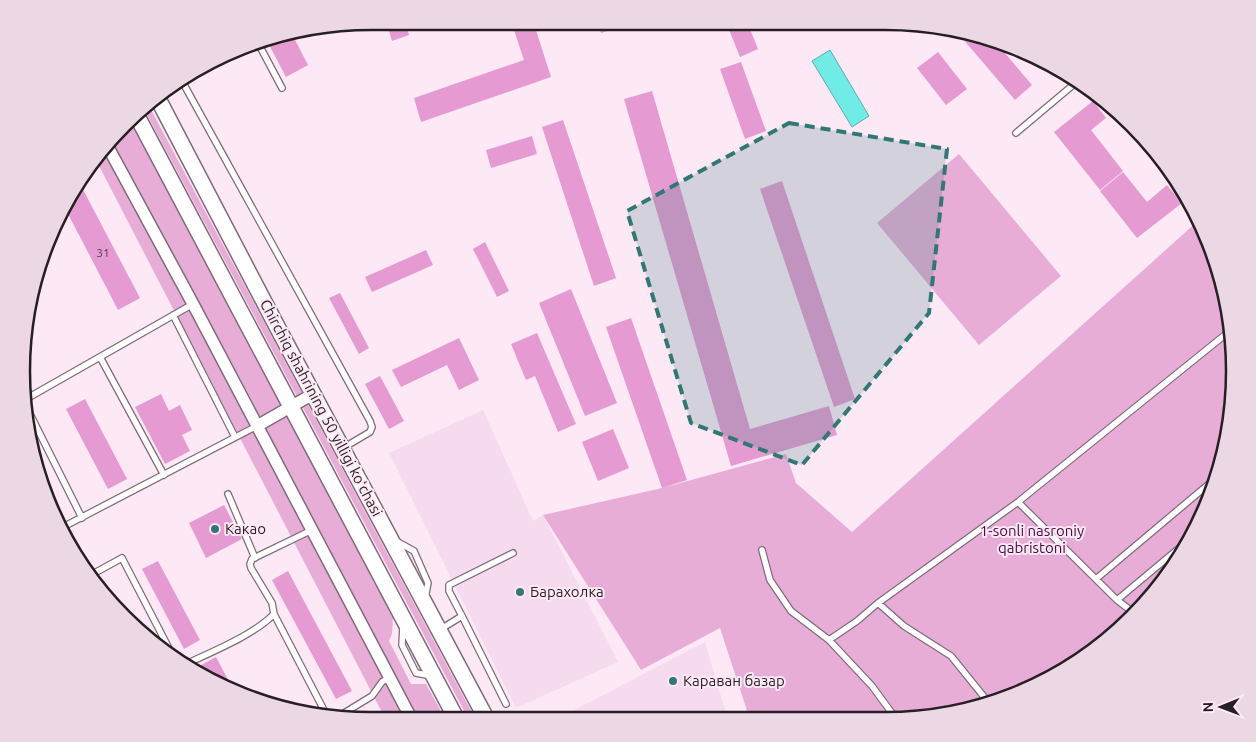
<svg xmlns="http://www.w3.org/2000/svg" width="1256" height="742" viewBox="0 0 1256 742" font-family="Ubuntu,sans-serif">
	<rect width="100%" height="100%" fill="#fde8f6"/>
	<path fill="#f6dbee" d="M483,410L533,521L543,515L618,662L516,708L389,453Z
		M705,642L728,720H555Z"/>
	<path fill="#e8add7" d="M148,104L476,720H469L144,109Z
		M135,118L393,617L392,634L389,641L411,684H426L446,720H386L96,160Z
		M959,154L1061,276L979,345L877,223Z
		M1199,220L1208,237L1228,303L1235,371L1228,440L1208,505L1176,566L1116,634L1060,674L976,709L908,720H750L720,628L641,670L543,515L662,488L786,454L796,483L852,532Z"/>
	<path fill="#6fece6" stroke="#59aeac" d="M830,50L869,116L852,127L812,61Z"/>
	<path fill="#e59bd1" d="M386,21H405L409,35L392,41Z
		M511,21H533L551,77L421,122L414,98L524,60Z
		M597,22H635L601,33Z
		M726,22H747L758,49L740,57Z
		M957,32L993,39L1032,85L1015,100Z
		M292,34L308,65L286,77L266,39Z
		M938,52L967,89L946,105L917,68Z
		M741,62L766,131L745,139L720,69Z
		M652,91L750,429L829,406L837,435L731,466L624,99Z
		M1093,101L1106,118L1091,130L1123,171L1100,190L1054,132Z
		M563,120L616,278L594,286L542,127Z
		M532,136L537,154L491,168L486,150Z
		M1123,172L1147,202L1167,185L1182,203L1137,238L1100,191Z
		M78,180L140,298L118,310L65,208Z
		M782,181L855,399L834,407L760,189Z
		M485,242L509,291L497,297L473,249Z
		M426,250L433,265L372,292L365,277Z
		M571,289L617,403L585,416L539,303Z
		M340,293L369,348L359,354L329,298Z
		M631,318L687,480L662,488L606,327Z
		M537,333L576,424L558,432L535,376L526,380L511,344Z
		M459,338L479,380L459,390L447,365L401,387L392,370Z
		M380,376L404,421L389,429L365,384Z
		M161,394L169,411L180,405L192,430L182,435L190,451L165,464L135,407Z
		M85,399L127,479L108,489L66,409Z
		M613,429L629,468L598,481L582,442Z
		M37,469L60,511L56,513L40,484Z
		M224,505L242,539L206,558L189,523Z
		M158,561L200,640L184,649L142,569Z
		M288,571L352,691L336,699L272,580Z
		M112,591L121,609L105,595Z
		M216,657L233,689L195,671L194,669Z
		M364,713L368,720H351Z"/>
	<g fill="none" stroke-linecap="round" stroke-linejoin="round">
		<defs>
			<path id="service" d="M257,41L282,88
				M182,81L370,421L372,427L370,432L343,448
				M1016,133L1079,80
				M173,315L235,437
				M100,357L164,475
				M26,399L193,304
				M27,408L82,518
				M228,494L255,558
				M1018,502L1117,600L1134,613
				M63,527L257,426
				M396,541L414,551L428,583L425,598
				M762,550L770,580L791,611L829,640L857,621L878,603L1018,502L1231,330
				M89,576L122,558L175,660
				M1096,579L1216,478
				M1117,600L1190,539
				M878,603L904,626L951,656L989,703
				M274,614L327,716
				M462,616L449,591V585L513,553
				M403,627L402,645L416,673L432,676
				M441,629L462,616L506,704
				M829,640L872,686L897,720
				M184,665C211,652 254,635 274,614L272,603L251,568L250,564L252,559L312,530
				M336,718L372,696L382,682L390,677"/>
			<path id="minor" d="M108,147L193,304L412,720
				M257,426L313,394"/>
			<path id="secondary" d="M156,95L273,319L487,720
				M137,116L457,720"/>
		</defs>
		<use href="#service" stroke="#7e6c79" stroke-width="8"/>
		<use href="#minor" stroke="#7e6c79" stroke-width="14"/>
		<use href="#secondary" stroke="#7e6c79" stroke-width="18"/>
		<use href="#service" stroke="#fff" stroke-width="5.5"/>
		<use href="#minor" stroke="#fff" stroke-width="11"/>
		<use href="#secondary" stroke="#fff" stroke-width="15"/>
	</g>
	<path fill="#2f7874" fill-opacity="0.2" stroke="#2f7874" stroke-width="4" stroke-dasharray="10 6" stroke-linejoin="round" d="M789,123L947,149L929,313L802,465L691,423L627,211Z"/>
	<g fill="#2f7874" stroke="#fde8f6" stroke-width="2">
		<circle cx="215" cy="529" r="5"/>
		<circle cx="520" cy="592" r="5"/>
		<circle cx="673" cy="681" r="5"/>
	</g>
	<g text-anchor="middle" stroke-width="4" stroke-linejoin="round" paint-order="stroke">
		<g font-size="12" fill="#563e4f">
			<text x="103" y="257">31</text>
		</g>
		<g font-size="15" fill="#271f24" stroke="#fde8f6">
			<text transform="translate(321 408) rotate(62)" y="5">Chirchiq shahrining 50 yilligi koʻchasi</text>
		</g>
		<g font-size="15" fill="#271f24" stroke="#fde8f6" text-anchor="start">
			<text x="225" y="534">Какао</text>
			<text x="530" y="597">Барахолка</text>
			<text x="683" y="686">Караван базар</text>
		</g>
		<g font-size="15" fill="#4a093e" stroke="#fde8f6">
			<text x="1032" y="536">1-sonli nasroniy<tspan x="1032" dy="17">qabristoni</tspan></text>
		</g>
	</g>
	<path d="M0 0H1256V742H0ZM371 30H885A341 341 0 0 1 1226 371V371A341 341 0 0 1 885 712H371A341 341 0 0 1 30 371V371A341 341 0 0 1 371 30Z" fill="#ecd8e5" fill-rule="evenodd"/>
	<path fill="none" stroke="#271f24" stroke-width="2.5" d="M371 30H885A341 341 0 0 1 1226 371V371A341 341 0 0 1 885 712H371A341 341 0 0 1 30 371V371A341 341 0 0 1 371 30Z"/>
	<g transform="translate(1221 707) rotate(269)" stroke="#fde8f6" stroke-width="4" paint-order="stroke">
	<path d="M0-4L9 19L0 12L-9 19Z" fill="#271f24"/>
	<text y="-8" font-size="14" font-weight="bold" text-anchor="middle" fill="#271f24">N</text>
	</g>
</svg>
